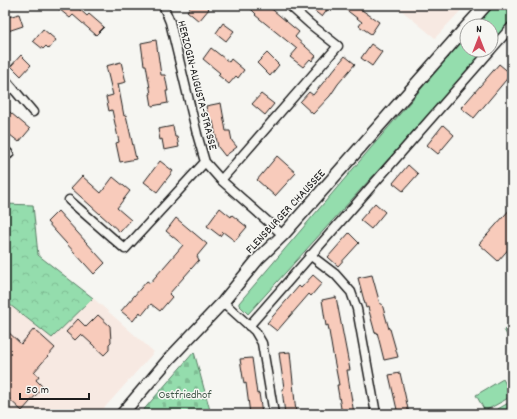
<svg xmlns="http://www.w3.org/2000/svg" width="517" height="419" viewBox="0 0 517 419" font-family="Dekko,sans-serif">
	<defs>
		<pattern id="forest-crowns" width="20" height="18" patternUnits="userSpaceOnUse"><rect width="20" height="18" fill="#94ddad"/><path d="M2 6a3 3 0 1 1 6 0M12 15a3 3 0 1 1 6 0" fill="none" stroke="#7fbd94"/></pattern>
		<pattern id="cemetery-stones" width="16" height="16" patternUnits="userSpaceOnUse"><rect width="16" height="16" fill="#94ddad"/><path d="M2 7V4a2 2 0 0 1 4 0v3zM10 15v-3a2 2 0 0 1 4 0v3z" fill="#7fbd94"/></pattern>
	</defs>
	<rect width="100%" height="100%" fill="#f6f6f2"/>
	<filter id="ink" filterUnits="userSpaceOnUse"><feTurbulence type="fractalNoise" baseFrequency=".025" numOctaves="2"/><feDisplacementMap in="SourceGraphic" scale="8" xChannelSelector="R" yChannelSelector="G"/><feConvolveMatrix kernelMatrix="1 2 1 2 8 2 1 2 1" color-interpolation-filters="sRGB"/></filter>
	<g filter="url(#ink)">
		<path fill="#f7e9e2" d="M395,5H466L435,38Z
			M93,298L154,352L99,414H5V301L52,338Z"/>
		<path fill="#94ddad" stroke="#587c64" d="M493,5H512V22L491,45V26H475Z
			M467,35V50H487L248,314L239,305V303Z
			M512,326V343L504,330Z
			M503,379L512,396L485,411L476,395Z
			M512,401V414H489Z"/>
		<path fill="url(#forest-crowns)" stroke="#587c64" d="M5,204L33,205L38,255L93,298L52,338L5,301Z"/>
		<path fill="url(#cemetery-stones)" stroke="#587c64" d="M194,352L211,414H139H140Z"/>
		<path fill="#f8cbbb" stroke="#1c1c1c" d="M54,5H75L87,16L89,14L104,27L96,35L73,15L70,18Z
			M192,5H205L209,9L199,21L187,11Z
			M247,5H267L299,32L295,37L316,56L312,61L310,59L303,67L290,57L297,49L255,15L256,14Z
			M307,5H331L322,17Z
			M340,5H362L359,8L379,22L371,34L359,26L362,22Z
			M19,14L23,26L5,32V18Z
			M223,23L234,31L226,41L216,33Z
			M43,29L56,40L49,49L46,46L43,49L33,41Z
			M156,40L161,75H165L168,91H166L168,103L152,106L150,94H151L146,65H144L141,43Z
			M371,44L382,52L372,66L361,58Z
			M211,48L229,62L231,59L244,70L238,78L236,76L229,84L218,75L220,73L203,59Z
			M267,53L279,65L270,76L257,63Z
			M21,55L31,65L21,76L11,66Z
			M345,56L355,64L338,84L330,96L313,114L300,102L309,92L313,95Z
			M121,62L126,82L118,84L124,116L126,115L136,159L120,162L116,143L119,142L112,110L109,111L106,97L113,95L106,66Z
			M499,64L511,74L474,118L461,108Z
			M261,94L274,104L265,115L252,104Z
			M221,103L226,131H230L232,141L237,147L225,156L218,147L213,121H209L206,106Z
			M5,108L30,129L19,142L5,131Z
			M443,125L454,135L438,154L427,145Z
			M173,126L175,137H177L179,147L164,150L162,139L160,140L158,129Z
			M277,156L296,173L275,196L257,180Z
			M160,161L173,171L157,192L144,182Z
			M408,165L418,174L403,191L393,183Z
			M82,176L101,193L113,177L130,191L117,208L131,220L120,232L71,188Z
			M375,203L385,212L371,229L360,220Z
			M512,207V245L498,261L479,244Z
			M220,208L231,217L232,215L247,227L235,241L223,232L220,236L207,226Z
			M58,211L105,263L94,274L47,222Z
			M176,218L207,244L197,256L199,260L169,294L172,297L160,311L151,304L142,315L140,312L133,321L121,311L147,281L150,283L183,245L166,231Z
			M349,233L359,243L338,266L328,257Z
			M313,275L322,283L311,296L309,294L277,331L267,323L299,286L301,288Z
			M372,275L380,304H382L389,329H390L398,357L384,360L377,332L375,333L368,307L366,308L358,278Z
			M336,297L350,370H347L354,414H342L337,385H339L332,349L328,325L326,326L322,300Z
			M98,315L110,326L111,342L109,344V350L104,355L81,334L75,340L66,332L78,319L86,327Z
			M5,329L21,344L34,329L55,348L34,372L39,376L36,380L43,387L22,411L5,395Z
			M290,352L296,413L285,414L282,389L284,388L279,353Z
			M252,358L257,394L259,393L262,414H250L246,383L244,384L240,359Z
			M400,373L405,395L409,414H398L389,375Z"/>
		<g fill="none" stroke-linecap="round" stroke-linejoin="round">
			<defs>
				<path id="street" d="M163,5L170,22L197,134L205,162L221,180L283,235
					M491,50L512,26
					M5,79L33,112
					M5,150L9,154
					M221,180L338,46L310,24L289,5
					M69,200L125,249L205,162
					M310,255L335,274L351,292L357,309L376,414
					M223,302L255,331L262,343L274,414
					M249,326L491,50"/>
				<path id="secondary" d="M467,26L486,5
					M122,414L169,359L223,302L258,259L283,235L467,26"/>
			</defs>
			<use href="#street" stroke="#1c1c1c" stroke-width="11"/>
			<use href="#secondary" stroke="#1c1c1c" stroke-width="14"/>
			<use href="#street" stroke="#f6f6f2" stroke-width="8"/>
			<use href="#secondary" stroke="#f6f6f2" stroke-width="11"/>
		</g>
	</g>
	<g text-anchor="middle" stroke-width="3" stroke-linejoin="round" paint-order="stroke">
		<g font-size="12" fill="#1c1c1c" stroke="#f6f6f2">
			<text transform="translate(198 85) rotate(76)" y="4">HERZOGIN-AUGUSTA-STRASSE</text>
			<text transform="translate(285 211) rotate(-47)" y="4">FLENSBURGER CHAUSSEE</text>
		</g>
		<g font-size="12" fill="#405648" stroke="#f6f6f2">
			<text x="185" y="398">Ostfriedhof</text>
		</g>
	</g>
	<rect width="517" height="419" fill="none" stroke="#f6f6f2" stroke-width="20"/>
	<rect x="10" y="10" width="497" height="399" fill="none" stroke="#1c1c1c" stroke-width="1.5" filter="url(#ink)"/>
	<g transform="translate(479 38)"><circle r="19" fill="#f6f6f2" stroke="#9f9f9c"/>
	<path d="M0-3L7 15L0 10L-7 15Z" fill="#d1495b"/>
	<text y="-6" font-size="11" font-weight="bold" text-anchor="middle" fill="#1c1c1c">N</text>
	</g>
	<path d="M20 393v6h69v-6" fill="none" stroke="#1c1c1c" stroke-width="2"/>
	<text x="26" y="393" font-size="12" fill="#1c1c1c" stroke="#f6f6f2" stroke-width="3" paint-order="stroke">50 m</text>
</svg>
